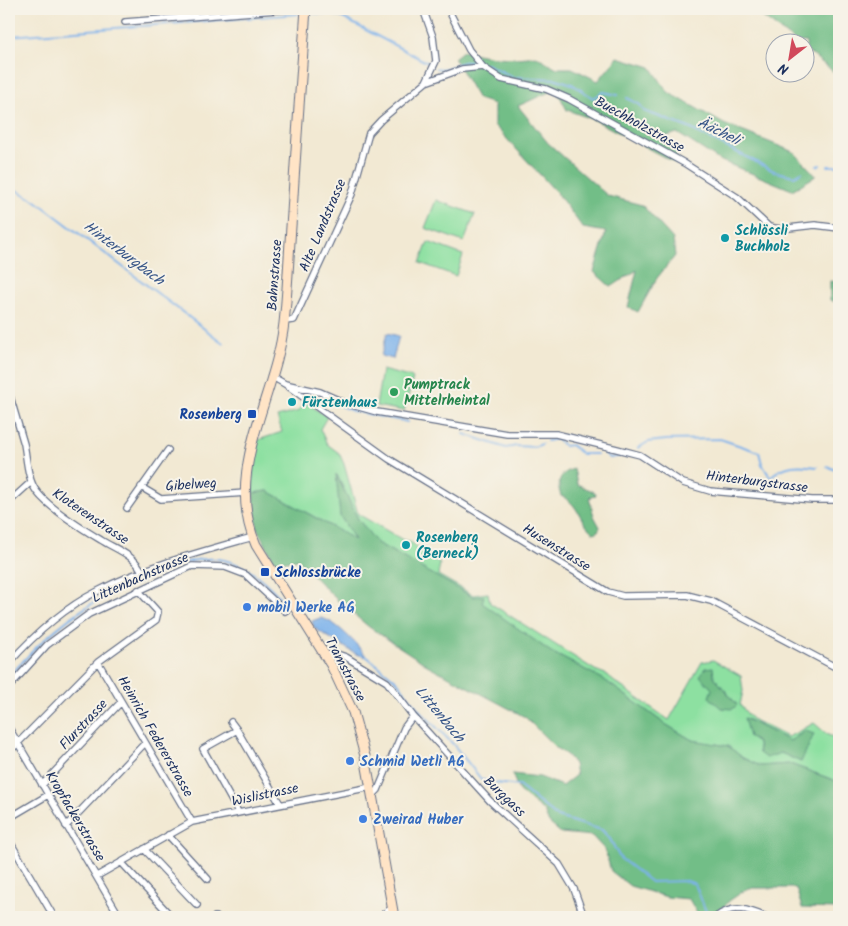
<svg xmlns="http://www.w3.org/2000/svg" width="848" height="926" viewBox="0 0 848 926" font-family="Kalam,sans-serif">
	<rect width="100%" height="100%" fill="#f7f3e8"/>
	<filter id="ink" filterUnits="userSpaceOnUse"><feTurbulence type="fractalNoise" baseFrequency=".02" numOctaves="2"/><feDisplacementMap in="SourceGraphic" scale="10" xChannelSelector="R" yChannelSelector="G"/><feConvolveMatrix kernelMatrix="1 2 1 2 8 2 1 2 1" color-interpolation-filters="sRGB"/></filter>
	<filter id="wash" filterUnits="userSpaceOnUse"><feTurbulence type="fractalNoise" baseFrequency=".0096" numOctaves="4" result="noise"/><feDisplacementMap in="SourceGraphic" scale="20" xChannelSelector="R" yChannelSelector="G"/><feGaussianBlur stdDeviation="1.12" result="paint"/><feColorMatrix in="noise" values="0 0 0 0 0 0 0 0 0 0 0 0 0 0 0 0 0 1.4 0 .05"/><feComposite in="paint" operator="in"/></filter>
	<g filter="url(#wash)">
		<rect width="100%" height="100%" fill="#f2e9d3"/>
		<path fill="#8de0a1" stroke="#548880" fill-rule="evenodd" d="M436,200L475,214L464,242L425,228Z
			M428,242L463,255L456,276L420,263Z
			M382,370L413,378L404,411L376,406Z
			M304,401L327,417L320,429L327,444L339,453L344,464L358,514L403,540L409,541L440,564L438,575L473,595L488,593L490,603L595,670L608,675L612,680L669,720L702,662L713,660L741,676L743,691L740,705L752,719L788,737L814,723L828,735L839,739V782L790,764L760,766L743,758L728,746L692,740L665,724L603,679L551,652L473,597L377,543L358,519L337,475L340,516L356,540L268,491L253,493V471L258,440L282,432L277,417L299,411ZM701,676L714,677L737,705L712,689ZM745,718L790,741L805,731L801,762L781,753H759L758,743L749,737Z"/>
		<path fill="#72be87" stroke="#467672" d="M752,9H839V76L806,50V42H796Z
			M463,51C488,57 510,60 536,56L557,68H572L598,81L618,57L651,67L668,92L724,124L794,152L816,176L792,190L719,160L677,133L664,137L676,148L677,164L595,120L567,110L556,89L518,106L548,143L608,196L642,205L673,239L675,256L657,278L638,312L628,307L637,270L611,287L594,272L606,232L583,228L557,193L494,125V104L478,99L454,58Z
			M830,281L839,282V303L830,300Z
			M574,469L577,484L596,493L595,496L589,498L594,516L600,527L598,531L594,533C579,523 580,504 561,496C556,483 560,472 574,469Z
			M336,474L358,519L377,543L473,597L484,596L482,603L551,652L603,679L665,724L692,740L728,746L743,758L760,766L790,764L839,782V909L802,908L796,888H748L729,901L717,915H698L689,899L667,897L630,886L611,871L605,850L592,836L561,833L549,823L544,811L519,791L512,774L540,777L562,786L576,775L574,764L567,755L556,748L525,717L427,665L369,627L339,602L297,559L275,563L257,528L253,493L268,491L355,540L340,516Z
			M713,667L714,677L737,705L733,709L721,708L709,697L712,689L700,676L705,668Z
			M744,718L790,741L805,731L814,734L801,762L781,753L766,758L759,753L758,743L749,737Z"/>
		<path fill="#7db2eb" stroke="#4c70a4" d="M387,333L399,336L393,359L381,356Z
			M320,618C334,619 358,645 367,657L356,654L314,628L312,621Z"/>
		<g fill="none" stroke-linecap="round" stroke-linejoin="round">
			<path stroke="#7db2eb" stroke-width="2" d="M311,13L332,14L343,18L432,65
				M9,36L298,14
				M486,64L513,77L557,79L572,84L593,98L603,92L618,95
				M436,68C449,72 458,60 472,61
				M627,98L640,105L644,111L689,128L776,172L794,176L802,172
				M817,166L820,165
				M828,166H839
				M9,186L36,201L223,343
				M305,392L353,411L408,422
				M464,434L506,448L517,446L534,447L542,444
				M547,441L556,439L565,446L571,445L582,454H597
				M638,448L648,442L666,440L720,439L759,452L762,464L770,477C785,464 798,464 817,467
				M605,454L610,458L621,456
				M827,466L833,469L839,465
				M366,656L397,681L419,710L453,744L481,779L488,782L519,786L557,817L602,830L610,839L620,858L651,882L687,881L695,884L705,909L714,917
				M9,677C39,642 70,613 112,593C121,588 131,586 141,582C168,570 192,554 224,560C250,566 269,585 286,604"/>
		</g>
	</g>
	<g filter="url(#ink)">
		<g fill="none" stroke-linecap="round" stroke-linejoin="round">
			<defs>
				<path id="minor" d="M448,9L469,50L483,67L501,79L546,89L569,99L684,163L737,197L769,227L780,229L815,225L839,228
					M125,22L289,9
					M426,82L462,69L483,67
					M284,321L294,320L352,194L369,133L381,120L426,82L436,61L433,37L423,9
					M271,376L285,384L320,392L345,403L377,412L507,434H556L617,449L640,455L683,483L710,491L812,500H839
					M285,384L389,459L608,592L623,596L687,595L711,601L839,669
					M9,393C14,410 19,427 24,444C27,459 27,479 37,492C50,509 81,528 101,540C115,549 135,555 142,572
					M141,487L161,499L246,493
					M9,502L31,482
					M127,508L168,450
					M325,656L334,653L346,657L387,682L413,716L490,801L559,864L574,889L584,917
					M98,662L192,822
					M9,663C34,635 64,608 98,591C146,566 200,552 253,537
					M9,687L47,645L89,614L192,566L225,567L246,575L285,611L293,605
					M231,722L237,730
					M9,728L120,917
					M9,752L98,662L156,620L158,612L138,590
					M42,785L121,702
					M373,795L378,790L404,728L413,716
					M238,812L203,749L237,730L280,804
					M9,818L48,795
					M66,826L145,743
					M168,835L208,879
					M9,840L54,917
					M144,849L197,905
					M121,862L172,917
					M97,876L192,822L371,787
					M215,917H216
					M379,917L392,908
					M716,917C733,904 748,909 766,917"/>
				<path id="secondary" d="M306,9C301,77 296,145 292,213C289,250 288,287 284,323C276,397 223,470 256,545L331,665L353,712L365,756L394,917"/>
			</defs>
			<use href="#minor" stroke="#667087" stroke-width="8"/>
			<use href="#secondary" stroke="#667087" stroke-width="11"/>
			<use href="#minor" stroke="#fff" stroke-width="5.5"/>
			<use href="#secondary" stroke="#ffe4c6" stroke-width="9"/>
		</g>
	</g>
	<g fill="#0f9aa8" stroke="#f7f3e8" stroke-width="2">
		<circle cx="725" cy="238" r="5"/>
		<circle cx="292" cy="402" r="5"/>
		<circle cx="406" cy="545" r="5"/>
	</g>
	<circle fill="#2e9e5b" stroke="#f7f3e8" stroke-width="2" cx="394" cy="392" r="5"/>
	<g fill="#1a4fb4" stroke="#f7f3e8" stroke-width="2">
		<rect x="247" y="409" width="10" height="10" rx="2.5"/>
		<rect x="260" y="567" width="10" height="10" rx="2.5"/>
	</g>
	<g fill="#3f7fe0" stroke="#f7f3e8" stroke-width="2">
		<circle cx="247" cy="607" r="5"/>
		<circle cx="350" cy="761" r="5"/>
		<circle cx="363" cy="819" r="5"/>
	</g>
	<g text-anchor="middle" stroke-width="4" stroke-linejoin="round" paint-order="stroke">
		<g font-size="14" fill="#1b2f5e" stroke="#f7f3e8">
			<text transform="translate(640 124) rotate(29)" y="5">Buechholzstrasse</text>
			<text transform="translate(322 225) rotate(-67)" y="5">Alte Landstrasse</text>
			<text transform="translate(274 275) rotate(-86)" y="5">Bahnstrasse</text>
			<text transform="translate(757 481) rotate(7)" y="5">Hinterburgstrasse</text>
			<text transform="translate(191 484) rotate(-4)" y="5">Gibelweg</text>
			<text transform="translate(91 516) rotate(34)" y="5">Kloterenstrasse</text>
			<text transform="translate(557 547) rotate(32)" y="5">Husenstrasse</text>
			<text transform="translate(140 577) rotate(-24)" y="5">Littenbachstrasse</text>
			<text transform="translate(346 669) rotate(62)" y="5">Tramstrasse</text>
			<text transform="translate(83 724) rotate(-47)" y="5">Flurstrasse</text>
			<text transform="translate(156 736) rotate(60)" y="5">Heinrich Federerstrasse</text>
			<text transform="translate(265 794) rotate(-12)" y="5">Wislistrasse</text>
			<text transform="translate(505 796) rotate(44)" y="5">Burggass</text>
			<text transform="translate(76 816) rotate(59)" y="5">Kropfackerstrasse</text>
		</g>
		<g font-size="14" font-weight="bold" fill="#0d838f" stroke="#f7f3e8" text-anchor="start">
			<text x="735" y="235">Schlössli<tspan x="735" dy="16">Buchholz</tspan></text>
			<text x="302" y="407">Fürstenhaus</text>
			<text x="416" y="542">Rosenberg<tspan x="416" dy="16">(Berneck)</tspan></text>
		</g>
		<g font-size="14" font-weight="bold" fill="#27864d" stroke="#f7f3e8" text-anchor="start">
			<text x="404" y="389">Pumptrack<tspan x="404" dy="16">Mittelrheintal</tspan></text>
		</g>
		<g font-size="14" font-weight="bold" fill="#164399" stroke="#f7f3e8" text-anchor="end">
			<text x="242" y="419">Rosenberg</text>
			<text x="275" y="577" text-anchor="start">Schlossbrücke</text>
		</g>
		<g font-size="14" font-weight="bold" fill="#366cbe" stroke="#f7f3e8" text-anchor="start">
			<text x="257" y="612">mobil Werke AG</text>
			<text x="360" y="766">Schmid Wetli AG</text>
			<text x="373" y="824">Zweirad Huber</text>
		</g>
		<g font-size="15" font-style="italic" fill="#385688" stroke="#f7f3e8">
			<text transform="translate(719 131) rotate(26)" y="5">Äächeli</text>
			<text transform="translate(124 253) rotate(37)" y="5">Hinterburgbach</text>
			<text transform="translate(440 714) rotate(50)" y="5">Littenbach</text>
		</g>
	</g>
	<rect width="848" height="926" fill="none" stroke="#f7f3e8" stroke-width="30"/>
	<g transform="translate(790 58) rotate(211)"><circle r="24" fill="#f7f3e8" stroke="#9fa5b1"/>
	<path d="M0-4L9 19L0 12L-9 19Z" fill="#d1495b"/>
	<text y="-8" font-size="14" font-weight="bold" text-anchor="middle" fill="#1b2f5e">N</text>
	</g>
</svg>
